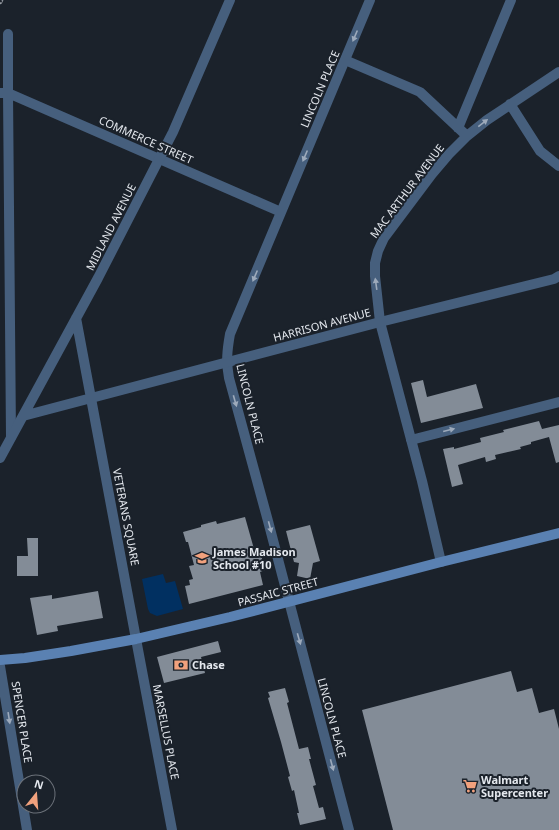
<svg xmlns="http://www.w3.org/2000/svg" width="559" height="830" viewBox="0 0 559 830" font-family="'Noto Sans',sans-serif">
	<rect width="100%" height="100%" fill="#1b222b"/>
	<path fill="#013061" d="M163,574L166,583L175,581L183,609L157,616L150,613L148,609L142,579Z"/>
	<path fill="#838c97" d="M423,380L427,397L476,384L483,408L421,423L411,383Z
		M539,421L542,429L559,425V462L556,463L549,437L531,442V444L520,447L521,449L495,455L496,459L486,462L485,457L458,465L463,484L452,487L443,449L454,447V449L481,442L480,438L504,432L503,430Z
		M245,517L254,549L259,547L265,570L260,572L263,585L189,604L185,586L190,585L189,580L193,579L189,566L194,565L188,542H186L183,532L201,527V525L216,521L217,524Z
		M310,525L320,561L313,563L310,579L297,576L299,563L294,562L286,531Z
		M27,538H38V576H17V556H28Z
		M98,591L103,618L57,626L58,631L37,635L30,598L52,595V599Z
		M218,641L221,652L201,657L205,673L164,683L157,657Z
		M511,671L517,692L532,688L539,713L554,709L559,729V830H393L362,710Z
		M285,688L289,702L287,703L299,749L308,747L311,759H309L316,785L313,786L319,808L323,807L326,819L300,825L297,813H299L294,790L292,791L288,777L290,776L281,742L268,698L270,697L268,692Z"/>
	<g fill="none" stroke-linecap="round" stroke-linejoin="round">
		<path stroke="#465f7d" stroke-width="10" d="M8,34V93L11,437
			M345,60L420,92L467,136
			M0,93H8L281,212
			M510,104L540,151L559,166
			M458,128L511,0
			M411,440L559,402
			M441,562L422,481L380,322L375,276V263L378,251L384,238L432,174L449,154L467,136L487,120L559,72
			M136,639L172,830
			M0,666L27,830
			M349,830L268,521L229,378C226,361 227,351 230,334L370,0"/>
		<path stroke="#465f7d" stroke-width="10" d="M76,318L136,639
			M23,416L380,322L554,279L559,276
			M0,458L98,278L173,132L230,0"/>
		<path stroke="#5a81b2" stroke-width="10" d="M0,660L25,658L71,651L136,639L230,617L441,562L559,533"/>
		<defs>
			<path id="rail" d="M0,2L1,0"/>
		</defs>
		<use href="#rail" stroke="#989da4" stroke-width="4.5"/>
		<use href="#rail" stroke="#1b222b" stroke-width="3" stroke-dasharray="9" stroke-linecap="butt"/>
	</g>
	<defs><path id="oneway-solid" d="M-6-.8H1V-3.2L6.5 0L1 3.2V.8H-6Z"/></defs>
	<g fill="#9daabb">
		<use href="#oneway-solid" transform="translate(355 36) rotate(113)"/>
		<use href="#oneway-solid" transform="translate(483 123) rotate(-38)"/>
		<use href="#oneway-solid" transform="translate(305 156) rotate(113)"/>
		<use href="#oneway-solid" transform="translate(255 276) rotate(113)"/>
		<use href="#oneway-solid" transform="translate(376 284) rotate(-98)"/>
		<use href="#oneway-solid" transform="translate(235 401) rotate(74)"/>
		<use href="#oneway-solid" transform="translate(449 430) rotate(-14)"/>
		<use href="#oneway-solid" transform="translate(270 527) rotate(75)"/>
		<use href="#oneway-solid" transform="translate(299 639) rotate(74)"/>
		<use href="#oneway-solid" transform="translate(9 718) rotate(81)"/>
		<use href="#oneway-solid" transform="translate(332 765) rotate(75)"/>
	</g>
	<defs>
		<symbol id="school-bare" viewBox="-9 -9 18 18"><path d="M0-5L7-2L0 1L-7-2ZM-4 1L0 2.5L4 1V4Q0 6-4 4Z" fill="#f1a17d" stroke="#1b222b" stroke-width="2.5" paint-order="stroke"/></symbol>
		<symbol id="bank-bare" viewBox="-9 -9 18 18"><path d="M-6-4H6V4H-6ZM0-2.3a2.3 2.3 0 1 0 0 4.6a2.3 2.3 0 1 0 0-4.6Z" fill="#f1a17d" stroke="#1b222b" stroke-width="2.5" paint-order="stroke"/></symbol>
		<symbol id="supermarket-bare" viewBox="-9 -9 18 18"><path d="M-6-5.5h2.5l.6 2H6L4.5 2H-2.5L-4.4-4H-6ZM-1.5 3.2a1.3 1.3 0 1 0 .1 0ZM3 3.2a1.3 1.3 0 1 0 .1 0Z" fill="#f1a17d" stroke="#1b222b" stroke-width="2.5" paint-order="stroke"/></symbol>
	</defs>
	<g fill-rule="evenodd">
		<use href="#school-bare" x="192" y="548" width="20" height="20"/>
		<use href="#bank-bare" x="171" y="655" width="20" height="20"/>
		<use href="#supermarket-bare" x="460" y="776" width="20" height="20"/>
	</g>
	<g text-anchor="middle" stroke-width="4" stroke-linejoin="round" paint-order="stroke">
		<g font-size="11" fill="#e4e8ee" stroke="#1b222b">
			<text transform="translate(320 89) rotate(-67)" y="4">LINCOLN PLACE</text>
			<text transform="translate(146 140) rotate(24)" y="4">COMMERCE STREET</text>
			<text transform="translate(407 191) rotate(-53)" y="4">MAC ARTHUR AVENUE</text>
			<text transform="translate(111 227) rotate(-63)" y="4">MIDLAND AVENUE</text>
			<text transform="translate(322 325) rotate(-15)" y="4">HARRISON AVENUE</text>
			<text transform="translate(250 404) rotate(76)" y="4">LINCOLN PLACE</text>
			<text transform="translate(126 517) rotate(79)" y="4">VETERANS SQUARE</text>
			<text transform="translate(278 592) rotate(-15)" y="4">PASSAIC STREET</text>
			<text transform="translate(332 718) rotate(75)" y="4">LINCOLN PLACE</text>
			<text transform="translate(22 722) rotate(81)" y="4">SPENCER PLACE</text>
			<text transform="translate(166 732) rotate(79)" y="4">MARSELLUS PLACE</text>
		</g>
		<g font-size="11" font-weight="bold" fill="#e4e8ee" stroke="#1b222b" text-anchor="start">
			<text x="213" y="556">James Madison<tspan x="213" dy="13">School #10</tspan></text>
			<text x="192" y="669">Chase</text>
			<text x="481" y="784">Walmart<tspan x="481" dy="13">Supercenter</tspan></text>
		</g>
	</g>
	<g transform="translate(36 794) rotate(17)"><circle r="19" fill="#1b222b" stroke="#6b7179"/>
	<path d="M0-3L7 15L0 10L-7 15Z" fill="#f1a17d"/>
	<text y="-6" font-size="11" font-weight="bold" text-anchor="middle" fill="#e4e8ee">N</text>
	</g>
</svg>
